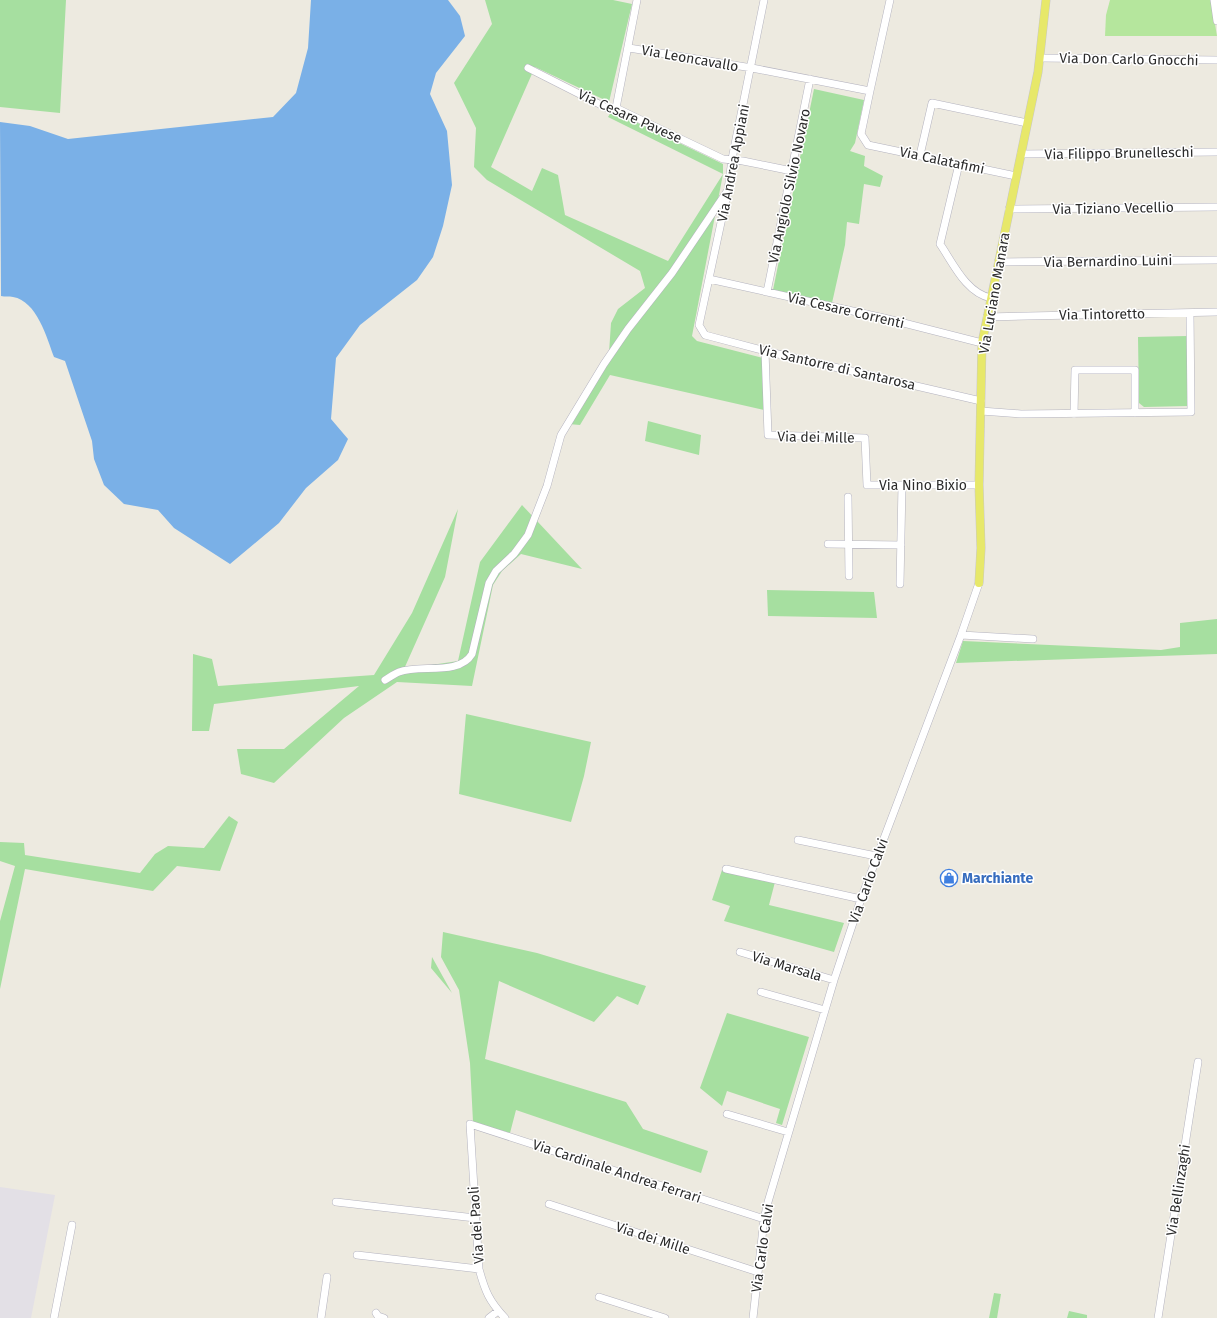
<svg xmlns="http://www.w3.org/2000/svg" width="1217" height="1318" viewBox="0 0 1217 1318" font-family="'Fira Sans',sans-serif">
	<rect width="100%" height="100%" fill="#edeae0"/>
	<path fill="#e3e0e6" d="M0,1187L55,1195L31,1318H0Z"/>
	<path fill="#a6dfa0" d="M0,0H66L60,113L0,107Z
		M485,0H613L632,4L609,102L535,67L491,167L532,191L542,168L558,175L565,215L668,261L723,174L608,117L611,112H615L723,164V174L692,336L697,341L763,358L764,410L610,375L580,425L568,424L609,353L611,323L618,309L645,288L640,271L487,180L474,167L476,128L454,83L492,24Z
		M814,89L864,100L855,143L850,151L865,156L864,166L883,176L880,187L864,184L859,224L847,222L845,245L832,303L773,290Z
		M1188,336V406L1144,407L1139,403L1138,337Z
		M648,421L701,435L699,455L645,441Z
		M522,505L582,569L521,554L502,571L493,585L472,686L397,682L344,718L274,783L241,774L237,749H284L359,686L214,704L209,731H192L193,654L212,659L218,686L374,675L412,613L458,509L445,577L404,669L458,661L480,562Z
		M767,590L874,592L877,618L768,616Z
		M1217,619V654L956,663L963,641L1161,650L1180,647V623Z
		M466,714L591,742L584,776L571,822L459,794Z
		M229,816L238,822L220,871L177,866L153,891L25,869L0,989V921L15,866L0,861V842L24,843L25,855L140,873L155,854L168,846L204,848Z
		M722,870L775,882L769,905L844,923L834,952L724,921L730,906L712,900Z
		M443,932L537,953L646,986L638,1005L617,996L594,1022L499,981L485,1059L626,1102L643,1129L708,1151L701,1173L516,1110L510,1133L473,1122L470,1063L459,990L441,957Z
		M432,957L452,993L431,968Z
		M727,1013L809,1037L782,1125L776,1123L780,1109L727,1091L722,1106L700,1088Z
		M994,1293L1001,1294L997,1318H989Z
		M1069,1311L1087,1315V1318H1067Z"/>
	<path fill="#b5e69d" d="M1110,0H1211L1217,36H1105L1106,15Z"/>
	<path fill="#7ab0e7" d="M311,0H448L460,16L465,36L436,73L430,94L447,131L452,185L443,226L433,257L417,280L360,325L336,358L331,419L348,439L338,460L306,488L279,523L230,564L174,528L158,510L124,504L104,485L94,459L92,441L65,361L54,357C47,338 37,301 13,297C9,296 5,297 1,296L0,122L30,126L68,139L273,117L296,93L308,48Z"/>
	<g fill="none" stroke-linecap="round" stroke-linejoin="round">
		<defs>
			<path id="minor" d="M764,0L732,159L728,190L699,325L705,335L765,351L981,401
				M890,0L870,91L861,134L868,145L1016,176
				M1214,0L1217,21
				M629,48L752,68L870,91
				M1040,58L1217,60
				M528,68L607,108H616L723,159L743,161L792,171
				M616,108L637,0
				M1021,154L1217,152
				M920,155L932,103L1027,123
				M959,164L940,244C953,263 966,293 991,298
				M1009,209L1217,207
				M998,262L1217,260
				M709,279L884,318L982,343
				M767,292L810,79
				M987,317L1217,312
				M765,351L768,435L865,438L867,485H979
				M981,411L1021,414L1191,412L1190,313
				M1074,414L1075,370H1135V413
				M848,497L849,576
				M828,544L901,545
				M900,584L902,485
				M961,635L1033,639
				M385,680C390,677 394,674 399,672C420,664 459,676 472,654L489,583L496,571L514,554L528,535L547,486L561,435L604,364L628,329L672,273L728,190
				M798,840L876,856
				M726,869L861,899
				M740,952L834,980
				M761,992L825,1010
				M727,1114L788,1132
				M336,1202L475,1218
				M549,1204L758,1272
				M357,1255L479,1269
				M599,1297L665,1318
				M376,1313L378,1316L384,1318
				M54,1318L72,1225
				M321,1318L327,1277
				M489,1318L498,1311
				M505,1318C489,1301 485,1291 479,1269L470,1124L764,1219
				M753,1318L764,1219L768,1202L834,980L861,899L961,635L979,583
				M1158,1318L1198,1062"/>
			<path id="major" d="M979,583L981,548L979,485L982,343L1038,72L1046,0"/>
		</defs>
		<use href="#minor" stroke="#b4b3bf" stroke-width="8"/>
		<use href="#major" stroke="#c8c8c8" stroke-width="9"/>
		<use href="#minor" stroke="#fff" stroke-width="7"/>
		<use href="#major" stroke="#e7e86a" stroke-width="8"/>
	</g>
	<defs>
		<symbol id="shop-ring" viewBox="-11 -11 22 22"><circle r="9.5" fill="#fff" stroke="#3f7fe0" stroke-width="1.5"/><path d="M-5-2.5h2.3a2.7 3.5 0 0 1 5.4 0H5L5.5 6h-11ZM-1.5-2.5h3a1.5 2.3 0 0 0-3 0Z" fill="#3f7fe0"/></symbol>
	</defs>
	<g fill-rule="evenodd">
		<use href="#shop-ring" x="939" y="868" width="20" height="20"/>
	</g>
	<g text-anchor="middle" stroke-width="3" stroke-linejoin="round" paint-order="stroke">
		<g font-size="14" fill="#2c2c2c" stroke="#fff">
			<text transform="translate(690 58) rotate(10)" y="5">Via Leoncavallo</text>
			<text transform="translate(1129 59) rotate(1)" y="5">Via Don Carlo Gnocchi</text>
			<text transform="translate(630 116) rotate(24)" y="5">Via Cesare Pavese</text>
			<text transform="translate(1119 153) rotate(-1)" y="5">Via Filippo Brunelleschi</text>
			<text transform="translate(942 160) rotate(12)" y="5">Via Calatafimi</text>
			<text transform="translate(733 163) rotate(-79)" y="5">Via Andrea Appiani</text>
			<text transform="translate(789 186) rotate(-78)" y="5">Via Angiolo Silvio Novaro</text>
			<text transform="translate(1113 208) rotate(-1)" y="5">Via Tiziano Vecellio</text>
			<text transform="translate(1108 261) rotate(-1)" y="5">Via Bernardino Luini</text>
			<text transform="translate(994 293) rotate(-80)" y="5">Via Luciano Manara</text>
			<text transform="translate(846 310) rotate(13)" y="5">Via Cesare Correnti</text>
			<text transform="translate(1102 314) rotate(-1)" y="5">Via Tintoretto</text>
			<text transform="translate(837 367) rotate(13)" y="5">Via Santorre di Santarosa</text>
			<text transform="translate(816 437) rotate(1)" y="5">Via dei Mille</text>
			<text x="923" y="490">Via Nino Bixio</text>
			<text transform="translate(868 881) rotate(-70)" y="5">Via Carlo Calvi</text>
			<text transform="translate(787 966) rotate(17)" y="5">Via Marsala</text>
			<text transform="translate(617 1171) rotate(18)" y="5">Via Cardinale Andrea Ferrari</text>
			<text transform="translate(1178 1190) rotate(-81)" y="5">Via Bellinzaghi</text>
			<text transform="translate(476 1225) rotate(-94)" y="5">Via dei Paoli</text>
			<text transform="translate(653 1238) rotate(18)" y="5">Via dei Mille</text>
			<text transform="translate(762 1248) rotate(-82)" y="5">Via Carlo Calvi</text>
		</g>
		<g font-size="14" font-weight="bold" fill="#366cbe" stroke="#fff" text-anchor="start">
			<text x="962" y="883">Marchiante</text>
		</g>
	</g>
</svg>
